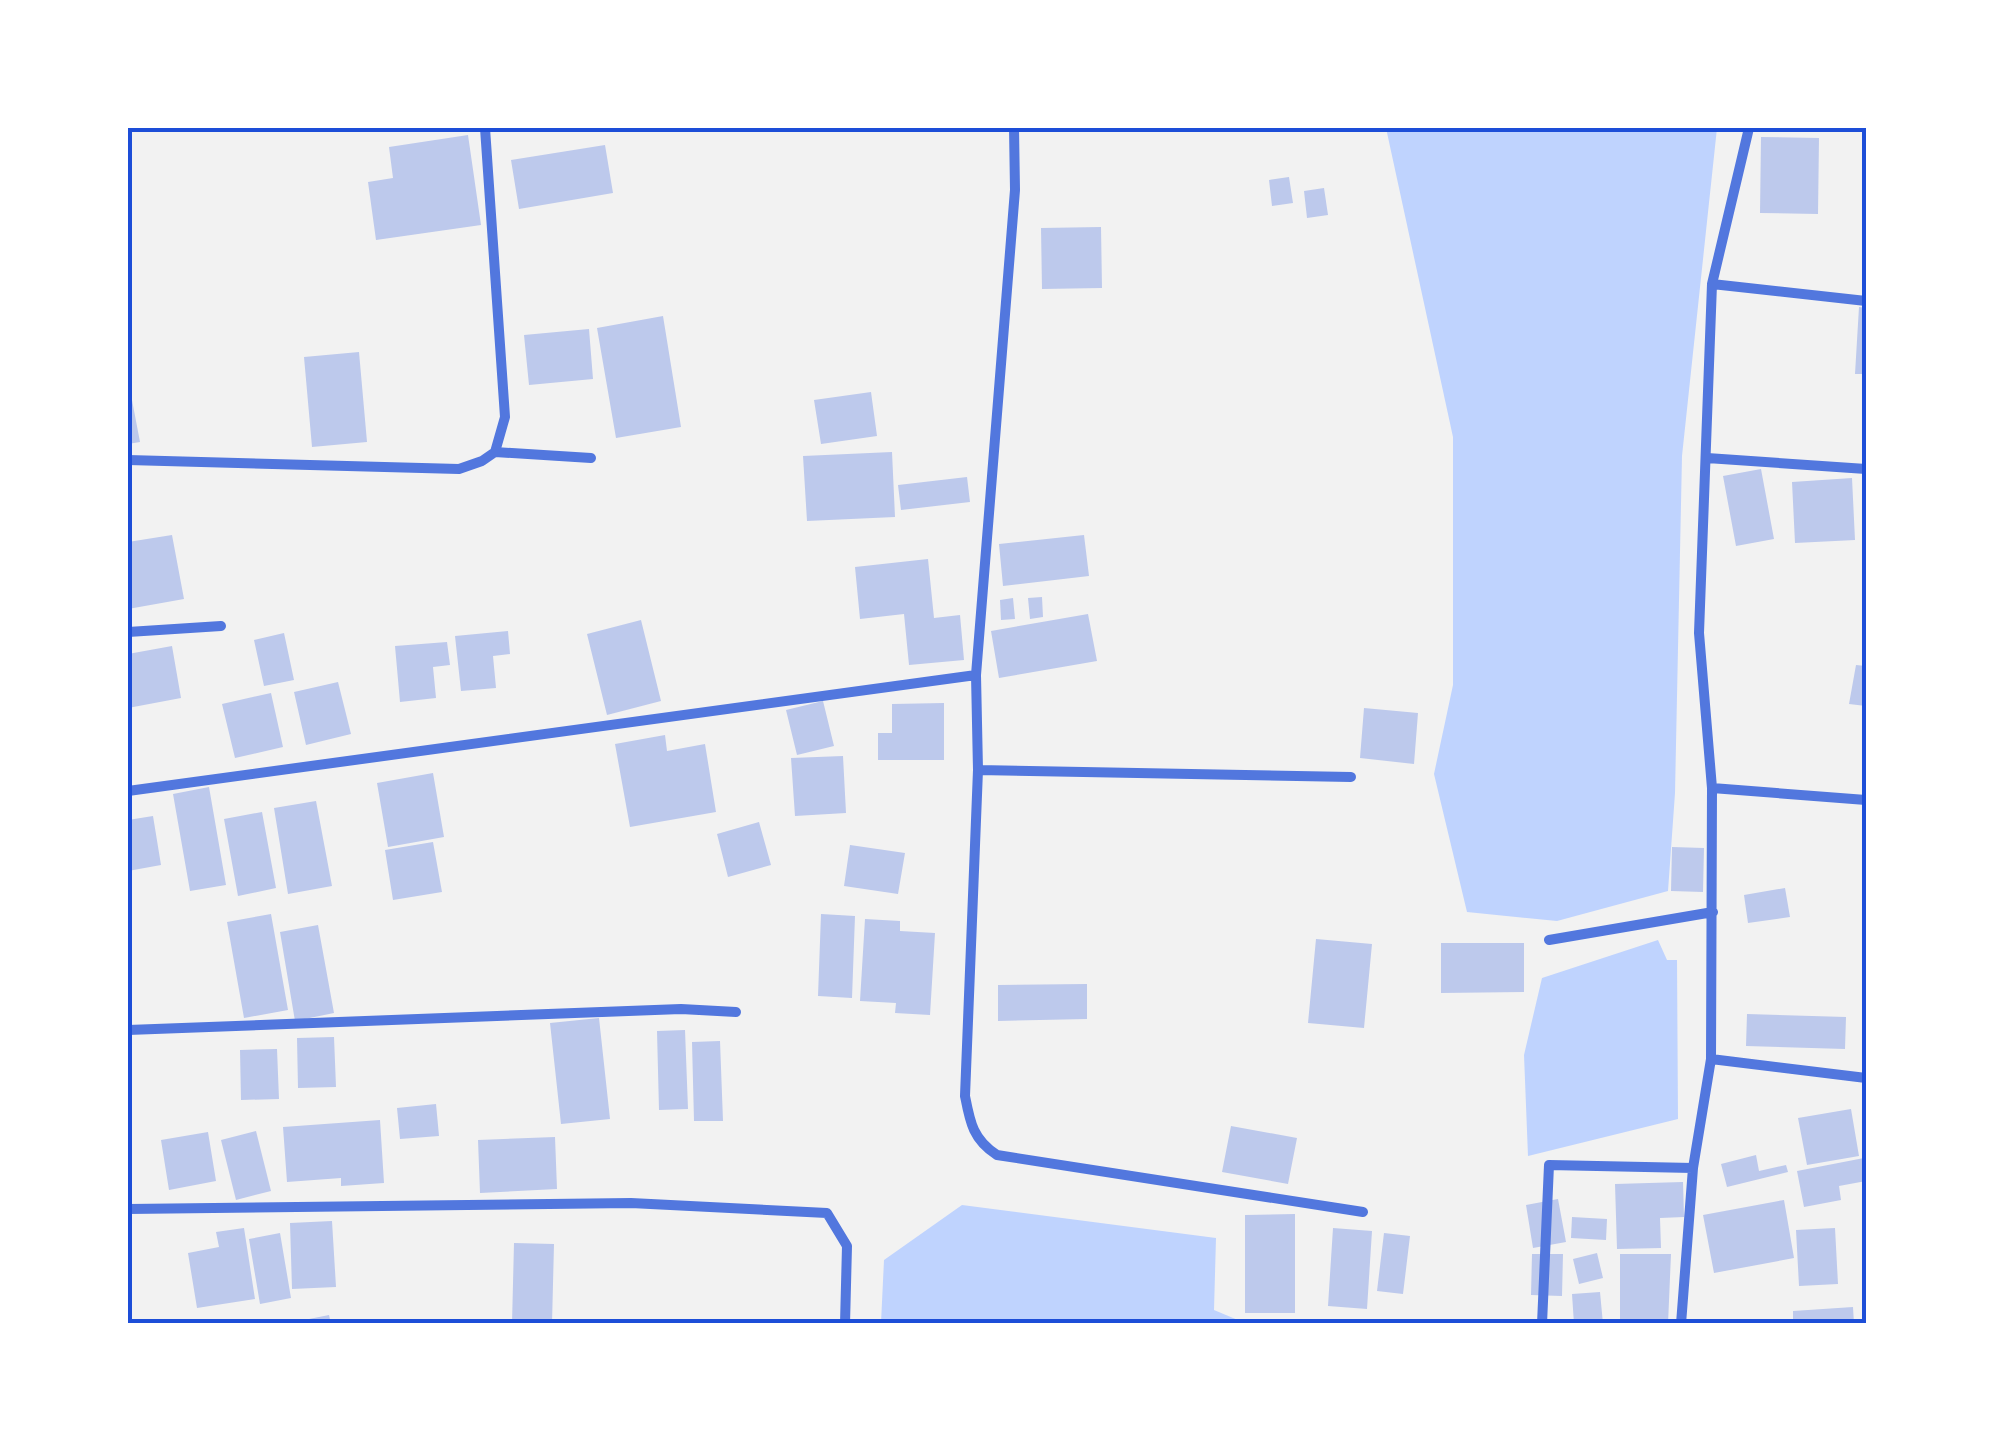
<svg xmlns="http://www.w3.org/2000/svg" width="1994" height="1451" viewBox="0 0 1994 1451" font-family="'PT Serif',serif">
	<rect width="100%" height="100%" fill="#f2f2f2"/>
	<path fill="#bfd3fe" d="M1386,128H1717L1682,456L1675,793L1668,891L1557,921L1467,912L1434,774L1453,685V437Z
		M1658,940L1667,960H1677L1678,1119L1528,1156L1524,1055L1542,978Z
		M962,1205L1216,1238L1214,1310L1245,1323H881L884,1260Z"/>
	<path fill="#bdc9ec" d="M468,135L481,225L376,240L368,182L393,178L389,147Z
		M1761,137L1819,138L1818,214L1760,213Z
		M605,145L613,193L519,209L511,160Z
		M1289,177L1293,203L1272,206L1269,180Z
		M1324,188L1328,215L1307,218L1304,191Z
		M1101,227L1102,288L1042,289L1041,228Z
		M1859,307L1866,308V374H1855Z
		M663,316L681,427L616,438L597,328Z
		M589,329L593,379L529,385L524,335Z
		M359,352L367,442L312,447L304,357Z
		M128,379L140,442L128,444Z
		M871,392L877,436L821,444L814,400Z
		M892,452L895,517L807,521L803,456Z
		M1761,469L1774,539L1736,546L1723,476Z
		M967,477L970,502L901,510L898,485Z
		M1852,478L1855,540L1795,543L1792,482Z
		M172,535L184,599L128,609V542Z
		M1084,535L1089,576L1003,586L999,544Z
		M928,559L934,618L960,615L964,660L909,665L904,614L860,619L855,567Z
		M1042,597L1043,617L1030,619L1028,598Z
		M1013,598L1015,619L1001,620L1000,600Z
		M1088,614L1097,661L999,678L991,631Z
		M641,620L661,701L607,715L587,634Z
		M508,631L510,654L493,656L496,688L461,691L455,636Z
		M284,633L294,680L264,686L254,640Z
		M447,642L450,665L433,667L436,698L400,702L395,646Z
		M172,646L181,698L128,708V654Z
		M1856,665L1866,666V706L1849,704Z
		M338,682L351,734L306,745L294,692Z
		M271,693L283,747L235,758L222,704Z
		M823,701L834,746L797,755L786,710Z
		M944,703V760H878V733H892V704Z
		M1364,708L1418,713L1414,764L1360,758Z
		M665,735L667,751L705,744L716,812L630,827L615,744Z
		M843,756L846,813L795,816L791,758Z
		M433,773L444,837L388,847L377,783Z
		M209,787L226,885L190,891L173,794Z
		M316,801L332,886L288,894L274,808Z
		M262,812L276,888L238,896L224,819Z
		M153,816L161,865L128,871V820Z
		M759,822L771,865L728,877L717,834Z
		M433,842L442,892L393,900L385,850Z
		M850,845L905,853L898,894L844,886Z
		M1672,847L1704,848L1703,892L1671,891Z
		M1785,888L1790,917L1748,923L1744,895Z
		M271,914L288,1010L244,1018L227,922Z
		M821,914L855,916L852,998L818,996Z
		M865,919L900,921V931L935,933L930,1015L895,1013L896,1003L860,1001Z
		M318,925L334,1013L295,1021L280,932Z
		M1316,939L1372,944L1364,1028L1308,1023Z
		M1441,943H1524V992L1441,993Z
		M1087,984V1019L998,1021V985Z
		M1747,1014L1846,1017L1845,1049L1746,1046Z
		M599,1018L610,1119L561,1124L550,1023Z
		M685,1030L688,1109L659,1110L657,1031Z
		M334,1037L336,1087L298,1088L297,1038Z
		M720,1041L723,1121H694L692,1042Z
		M277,1049L279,1099L241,1100L240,1050Z
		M436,1104L439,1136L400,1139L397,1108Z
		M1851,1109L1859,1156L1807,1165L1798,1118Z
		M380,1120L384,1183L341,1186V1178L287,1182L283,1127Z
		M1231,1126L1297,1138L1288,1184L1222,1172Z
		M256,1131L271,1191L236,1200L221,1140Z
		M208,1132L216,1181L169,1190L161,1140Z
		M555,1137L557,1189L480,1193L478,1140Z
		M1756,1155L1759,1171L1786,1165L1788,1172L1727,1187L1721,1164Z
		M1864,1158L1866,1181L1839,1186L1841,1200L1804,1207L1797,1171Z
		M1683,1182L1684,1217L1660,1218L1661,1248L1617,1249L1615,1184Z
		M1558,1199L1566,1242L1533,1248L1526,1205Z
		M1784,1200L1794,1258L1714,1273L1703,1215Z
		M1295,1214V1313H1245V1215Z
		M1572,1217L1607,1219L1606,1240L1571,1238Z
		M332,1221L336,1287L292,1289L290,1223Z
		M244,1228L255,1299L197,1308L188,1253L219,1247L216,1232Z
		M1333,1228L1372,1231L1367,1309L1328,1306Z
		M1835,1228L1838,1284L1799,1286L1796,1230Z
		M280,1233L291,1298L260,1304L249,1239Z
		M1384,1233L1410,1236L1403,1294L1377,1291Z
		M514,1243L554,1244L552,1324H512Z
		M1597,1253L1603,1278L1579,1284L1573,1259Z
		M1532,1254H1563L1562,1296L1531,1295Z
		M1620,1254H1671L1668,1324H1620Z
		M1600,1292L1603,1324H1574L1572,1294Z
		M1853,1307L1854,1324H1793V1311Z
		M329,1315L331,1324H294V1322Z"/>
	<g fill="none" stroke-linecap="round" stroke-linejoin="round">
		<path stroke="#5277de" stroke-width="10" d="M1014,128L1015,190L976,675L978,770L965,1096C970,1122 973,1140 997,1155L1363,1212
			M1749,128L1712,284L1699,633L1712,788L1711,1059L1866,1078
			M1712,284L1866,301
			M495,452L591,458
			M1707,458L1866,469
			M128,460L459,469L482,461L495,452L505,417L485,128
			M128,632L221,626
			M978,770L1351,777
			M1712,788L1866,800
			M128,791L976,675
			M1549,940L1713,912
			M128,1030L681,1009L736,1012
			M128,1209L631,1203L827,1213L847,1246L845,1324
			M1542,1324L1549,1165L1693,1168
			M1681,1324L1693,1168L1711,1059"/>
	</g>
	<rect width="1994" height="1451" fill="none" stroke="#ffffff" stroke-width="260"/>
	<rect x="130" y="130" width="1734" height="1191" fill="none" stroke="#1d4ed8" stroke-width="4"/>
</svg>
